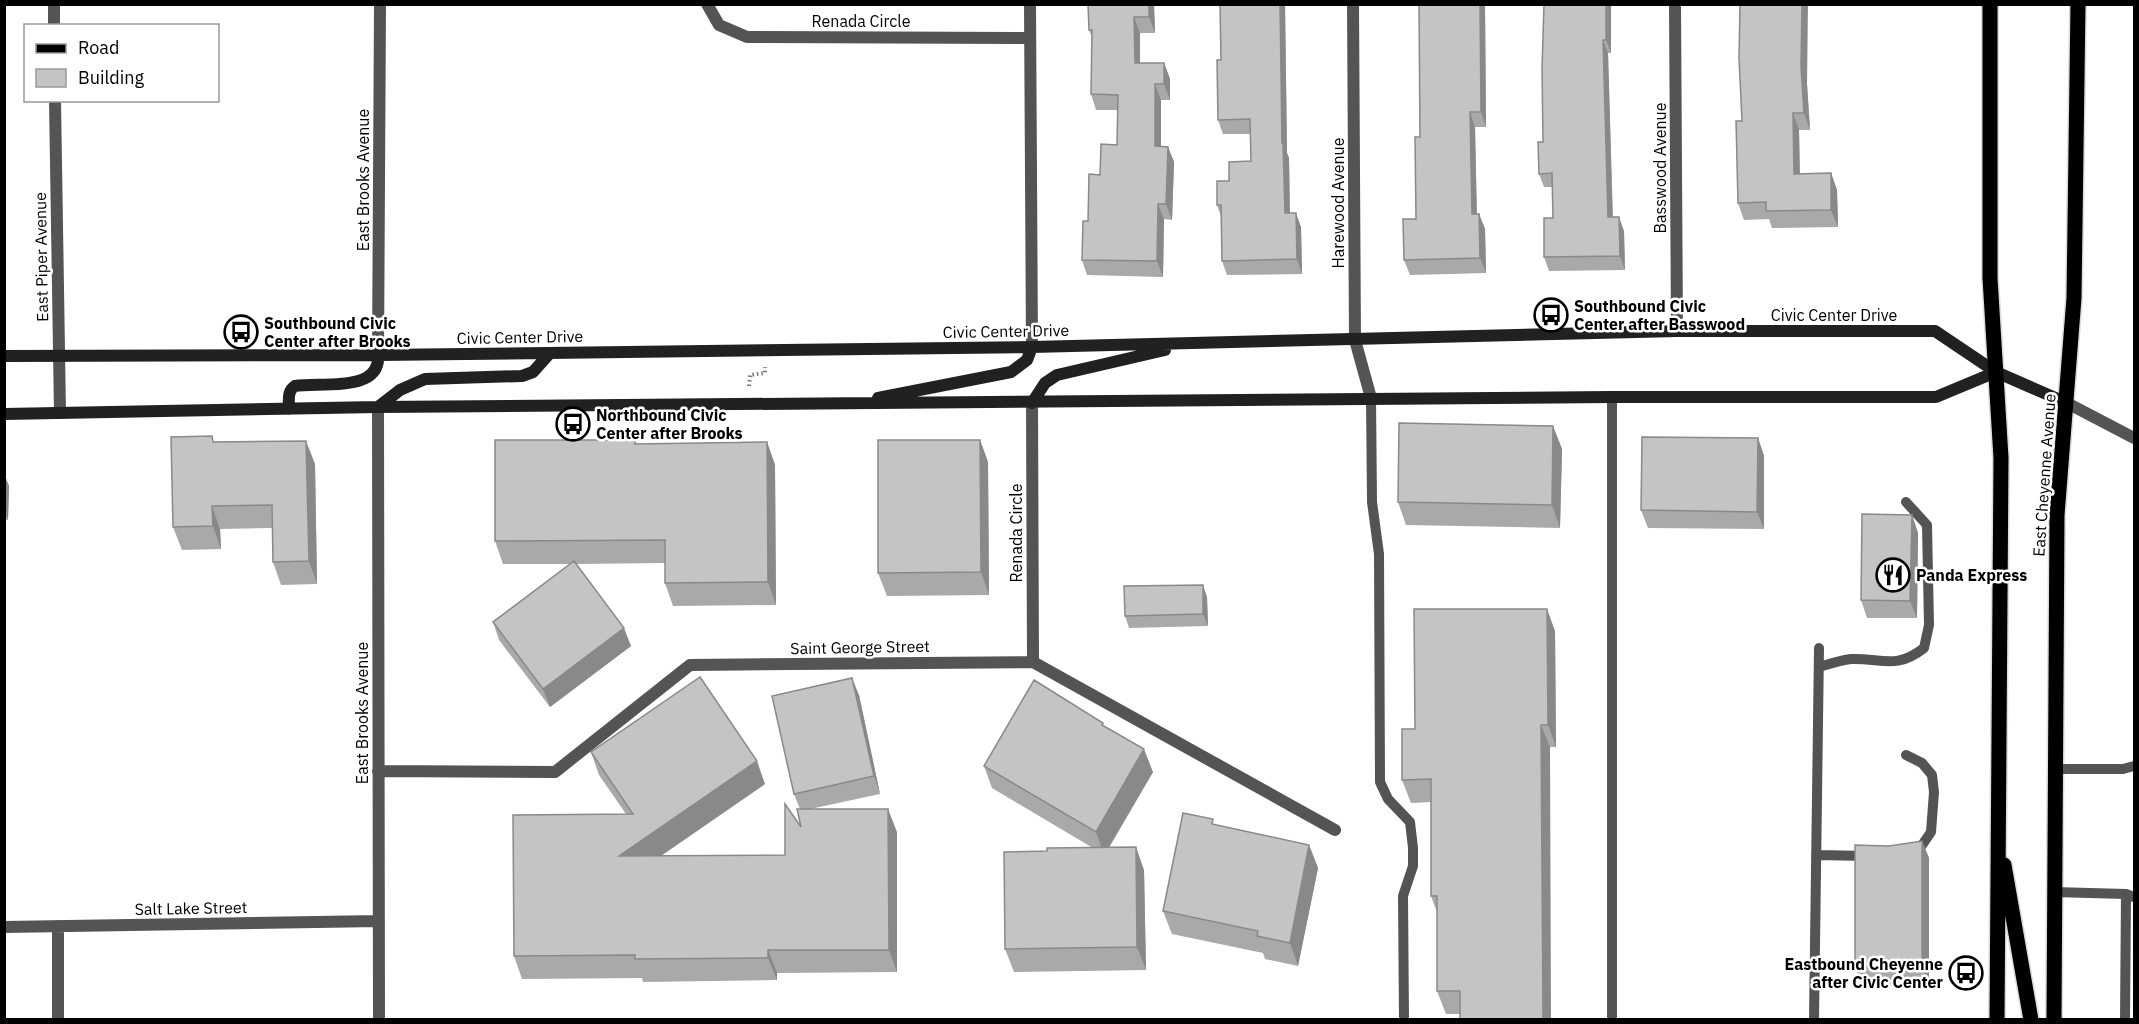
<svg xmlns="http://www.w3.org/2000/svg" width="2139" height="1024" viewBox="0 0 2139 1024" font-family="'IBM Plex Sans',sans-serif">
	<rect width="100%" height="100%" fill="#fff"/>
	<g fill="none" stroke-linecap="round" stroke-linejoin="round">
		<defs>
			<path id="primary" d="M1990,4V278L2001,458L1997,1020
				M2004,865L2031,1020
				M2054,1020L2057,515L2074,298L2078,4"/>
		</defs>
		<use href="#primary" stroke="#dbdbdb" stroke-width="18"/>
		<path stroke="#767676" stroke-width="4" stroke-dasharray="1.5 3" stroke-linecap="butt" d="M749,386L750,375L765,373V367"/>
		<path stroke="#545454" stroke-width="10" d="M1612,397V1020
			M1371,398L1372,502L1379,554L1380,782L1388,799L1410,822L1413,848V866L1403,896L1404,1020
			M1819,667C1829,664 1841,660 1851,659C1882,658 1896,670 1924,648L1929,625L1927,525L1906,502
			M1906,755L1922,763L1932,775L1934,792L1931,832L1918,851H1915
			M2054,769H2123L2134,766
			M1816,855L1867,856
			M2054,892L2126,894L2134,897
			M1814,1020L1819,648
			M2125,1020L2126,894"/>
		<path stroke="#545454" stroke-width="12" d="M54,4V26
			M707,4L719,25L747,37L1029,38
			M1030,4L1032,347
			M1353,4L1355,340L1371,398
			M1675,4L1677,331
			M55,100L60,413
			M378,355L380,4
			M1032,403L1033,662
			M378,407L379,1020
			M378,771L555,772L690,665L1033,662L1335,830
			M4,927L379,921
			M58,1020V926"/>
		<path stroke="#545454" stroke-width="12" d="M2067,403L2134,438"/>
		<path stroke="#212121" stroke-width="12" d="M4,356L378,355L1032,347L1677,331H1935L1996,372L2067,403
			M878,398L1011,372L1027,360L1032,347
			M1032,403L1045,383L1057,375L1165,350
			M378,407L400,390L425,379L522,376L533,372L550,353
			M289,409C289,400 287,391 295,386C321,382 381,393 378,355
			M4,414L378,407L1612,397H1936L1996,372"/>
		<use href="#primary" stroke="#000" stroke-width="15"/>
	</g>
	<path fill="#a9a9a9" d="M1154,4L1155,33H1140V63H1164L1170,79V100H1161V146L1168,147L1174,162L1172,220L1164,219L1163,277L1087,275L1082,260L1088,221L1100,175L1117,145L1118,110H1096L1091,94L1092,37L1089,30Z
		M1220,4H1285L1287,153L1289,158L1290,213L1301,227L1302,274L1227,275L1222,261L1221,216L1217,205L1229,181L1251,161L1250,134H1223L1218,120L1221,60Z
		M1419,4H1485L1486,127H1475L1477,214H1479L1485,229L1486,273L1410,275L1404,260L1416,219L1420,137Z
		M1611,4V53H1608L1613,217L1624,231L1625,270L1549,271L1544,257L1553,218L1552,187H1544L1539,174L1543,142Z
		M1807,84L1810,130H1799L1800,174L1831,173L1837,190L1838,227L1772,228L1769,219L1744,220L1738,203L1742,121Z
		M1553,426L1562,449L1560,528L1406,525L1398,502Z
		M1758,438L1764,456V529L1648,528L1641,510Z
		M635,440L637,444L767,442L775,465L776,605L673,606L665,583V563L576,564L631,646L550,707L499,640L493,622L570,564H503L495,541Z
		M980,440L988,462L989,595L887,596L878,573Z
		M214,442L315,464L317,584L281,585L273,562L272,528L220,529L221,549L182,550L173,527Z
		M4,474L9,486L8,520L4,519Z
		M1912,515L1918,533L1917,618H1867L1861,600Z
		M1207,597L1208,626L1129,628L1125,616Z
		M1555,631L1556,747H1550L1460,1014H1446L1437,991V912L1431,896V802L1411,803L1402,780Z
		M859,695L880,794L810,809L897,832V972L777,973V980L643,982L642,978L522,979L514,956L626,814L599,775L591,752L765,784L661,856L785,855L801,827L800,809L794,794Z
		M1103,723L1104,726L1153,772L1109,848L1144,870L1146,970L1014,972L1005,949L1047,851L1093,848L992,788L984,766Z
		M1215,825L1309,845L1318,868L1298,966L1265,959L1263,953L1172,934L1163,911Z
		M1922,841L1929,858V985H1862L1855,967Z"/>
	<path fill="#898989" d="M1149,4H1154L1155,33L1149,17Z
		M1280,4H1285L1287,153L1289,158L1290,227L1285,213L1282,143Z
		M1480,4H1485L1486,127L1481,112Z
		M1606,4H1611V53L1606,40Z
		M1802,4H1808L1807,84L1810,130L1804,113L1801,67Z
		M1134,17L1140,33V79L1135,63Z
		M1603,40L1608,53L1613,231L1608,217Z
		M1164,63L1170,79V100L1164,84Z
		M1155,84L1161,100V162L1155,146Z
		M1470,112L1475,127L1477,229L1472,214Z
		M1793,113L1799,130L1800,191L1794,174Z
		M1168,147L1174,162L1172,220L1166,204Z
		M1831,173L1837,190L1838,227L1831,210Z
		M1158,204L1164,219L1163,277L1157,261Z
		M1296,213L1301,227L1302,274L1297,259Z
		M1479,214L1485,229L1486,273L1480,258Z
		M1619,217L1624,231L1625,270L1620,256Z
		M1553,426L1562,449L1560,528L1552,505Z
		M1758,438L1764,456V529L1757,512Z
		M980,440L988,462L989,595L981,572Z
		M306,441L315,464L317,584L309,561Z
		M767,442L775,465L776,605L768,582Z
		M4,474L9,486L8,520L4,509Z
		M212,506L220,529L221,549L213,526Z
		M1912,515L1918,533L1917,618L1910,601Z
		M1203,585L1207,597L1208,626L1203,614Z
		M1547,609L1555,631L1556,747L1548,725Z
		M624,628L631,646L550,707L543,689Z
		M852,678L859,695L880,794L874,776Z
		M1541,725L1550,747L1551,1020H1543Z
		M1144,749L1153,772L1104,855L1096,832Z
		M757,761L765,784L627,879L619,856Z
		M888,809L897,832V972L889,950Z
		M1922,841L1929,858V985L1922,967Z
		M1309,845L1318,868L1298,966L1290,943Z
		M1136,847L1144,870L1146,970L1137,947Z
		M768,950L777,973V980L768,958Z"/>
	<path fill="#c4c4c4" stroke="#898989" stroke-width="1.5" d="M1088,4H1149V17H1134L1135,63H1164V84H1155V146L1168,147L1166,204H1158L1157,261L1082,260L1083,221H1088L1089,174L1100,175L1101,144L1117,145L1118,95L1091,94L1092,30H1089Z
		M1220,4H1280L1282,143H1283L1285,213H1296L1297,259L1222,261L1221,205H1217V181H1229V162L1251,161L1250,119L1218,120L1217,60H1221Z
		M1419,4H1480L1481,112H1470L1472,214H1479L1480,258L1404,260L1403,219H1416L1415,137H1420Z
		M1544,4H1606V40H1603L1608,217H1619L1620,256L1544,257V218H1553L1552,173L1539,174L1538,142H1543L1542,69Z
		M1740,4H1802L1801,67L1804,113H1793L1794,174L1831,173V210L1766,211V202L1738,203L1736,121H1742L1739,58Z
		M1399,423L1553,426L1552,505L1398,502Z
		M212,436L213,442L306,441L309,561L273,562L272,505L212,506L213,526L173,527L171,437Z
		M1642,437L1758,438L1757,512L1641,510Z
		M495,440H635V444L767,442L768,582L665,583V540L495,541Z
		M878,440H980L981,572L878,573Z
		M1862,514L1912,515L1910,601L1861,600Z
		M574,561L624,628L543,689L493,622Z
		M1203,585V614L1125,616L1124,586Z
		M1414,609H1547L1548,725H1541L1543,1020H1460V991H1437V896H1431V779L1402,780V729H1415Z
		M700,677L757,761L619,856L785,855V804L801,827L797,809H888L889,950H768V958L635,959V955L514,956L513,815L633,814L591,752Z
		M852,678L874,776L794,794L772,696Z
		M1034,680L1103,723L1102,725L1144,749L1096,832L984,766Z
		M1183,813L1213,819L1212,824L1309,845L1290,943L1257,936L1258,931L1163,911Z
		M1922,841V967H1855V845L1889,846Z
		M1136,847L1137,947L1005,949L1004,852L1047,851V848Z"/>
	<defs>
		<symbol id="bus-ring" viewBox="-11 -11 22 22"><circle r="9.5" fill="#fff" stroke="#000" stroke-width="1.5"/><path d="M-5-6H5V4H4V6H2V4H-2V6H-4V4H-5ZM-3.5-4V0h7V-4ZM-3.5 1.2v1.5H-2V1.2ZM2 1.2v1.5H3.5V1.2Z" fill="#000"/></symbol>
		<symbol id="restaurant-ring" viewBox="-11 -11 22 22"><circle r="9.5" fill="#fff" stroke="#000" stroke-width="1.5"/><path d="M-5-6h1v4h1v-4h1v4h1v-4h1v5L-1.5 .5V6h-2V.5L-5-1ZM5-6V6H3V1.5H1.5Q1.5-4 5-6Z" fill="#000"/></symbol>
	</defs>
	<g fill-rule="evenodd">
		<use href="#bus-ring" x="1532" y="296" width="38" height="38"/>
		<use href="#bus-ring" x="222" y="313" width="38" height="38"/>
		<use href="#bus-ring" x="554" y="405" width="38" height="38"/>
		<use href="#restaurant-ring" x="1874" y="556" width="38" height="38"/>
		<use href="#bus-ring" x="1947" y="954" width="38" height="38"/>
	</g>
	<g text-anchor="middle" stroke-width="5" stroke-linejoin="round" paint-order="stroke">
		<g font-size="16" fill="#000" stroke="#fff">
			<text x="861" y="27">Renada Circle</text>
			<text transform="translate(1660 168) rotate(-90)" y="6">Basswood Avenue</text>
			<text transform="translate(363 180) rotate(-90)" y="6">East Brooks Avenue</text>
			<text transform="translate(1338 203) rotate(-90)" y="6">Harewood Avenue</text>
			<text transform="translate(41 257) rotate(-91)" y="6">East Piper Avenue</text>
			<text x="1834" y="321">Civic Center Drive</text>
			<text transform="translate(1006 331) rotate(-1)" y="6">Civic Center Drive</text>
			<text transform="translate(520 337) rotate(-1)" y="6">Civic Center Drive</text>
			<text transform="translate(2044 475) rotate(-86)" y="6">East Cheyenne Avenue</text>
			<text transform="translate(1016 533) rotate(-90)" y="6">Renada Circle</text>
			<text transform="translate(860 647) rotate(-1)" y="6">Saint George Street</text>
			<text transform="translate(362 713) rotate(-90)" y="6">East Brooks Avenue</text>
			<text transform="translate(191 908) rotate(-1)" y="6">Salt Lake Street</text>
		</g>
		<g font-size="16" font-weight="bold" fill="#000" stroke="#fff" text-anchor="start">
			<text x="1574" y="312">Southbound Civic<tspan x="1574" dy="18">Center after Basswood</tspan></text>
			<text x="264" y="329">Southbound Civic<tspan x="264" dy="18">Center after Brooks</tspan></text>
			<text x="596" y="421">Northbound Civic<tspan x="596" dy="18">Center after Brooks</tspan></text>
			<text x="1916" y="581">Panda Express</text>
			<text x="1943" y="970" text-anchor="end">Eastbound Cheyenne<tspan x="1943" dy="18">after Civic Center</tspan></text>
		</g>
	</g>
	<rect width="2139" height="1024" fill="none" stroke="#000000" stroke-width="12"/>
	<rect x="24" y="24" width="195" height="78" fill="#ffffff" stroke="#999999" stroke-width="1.5"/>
	<rect x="36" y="44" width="30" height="9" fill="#000000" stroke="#999999" stroke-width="1.5"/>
	<text x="78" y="54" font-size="18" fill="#000000">Road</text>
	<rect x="36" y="69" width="30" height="18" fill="#c4c4c4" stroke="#999999" stroke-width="1.5"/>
	<text x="78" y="84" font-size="18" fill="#000000">Building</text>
</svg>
